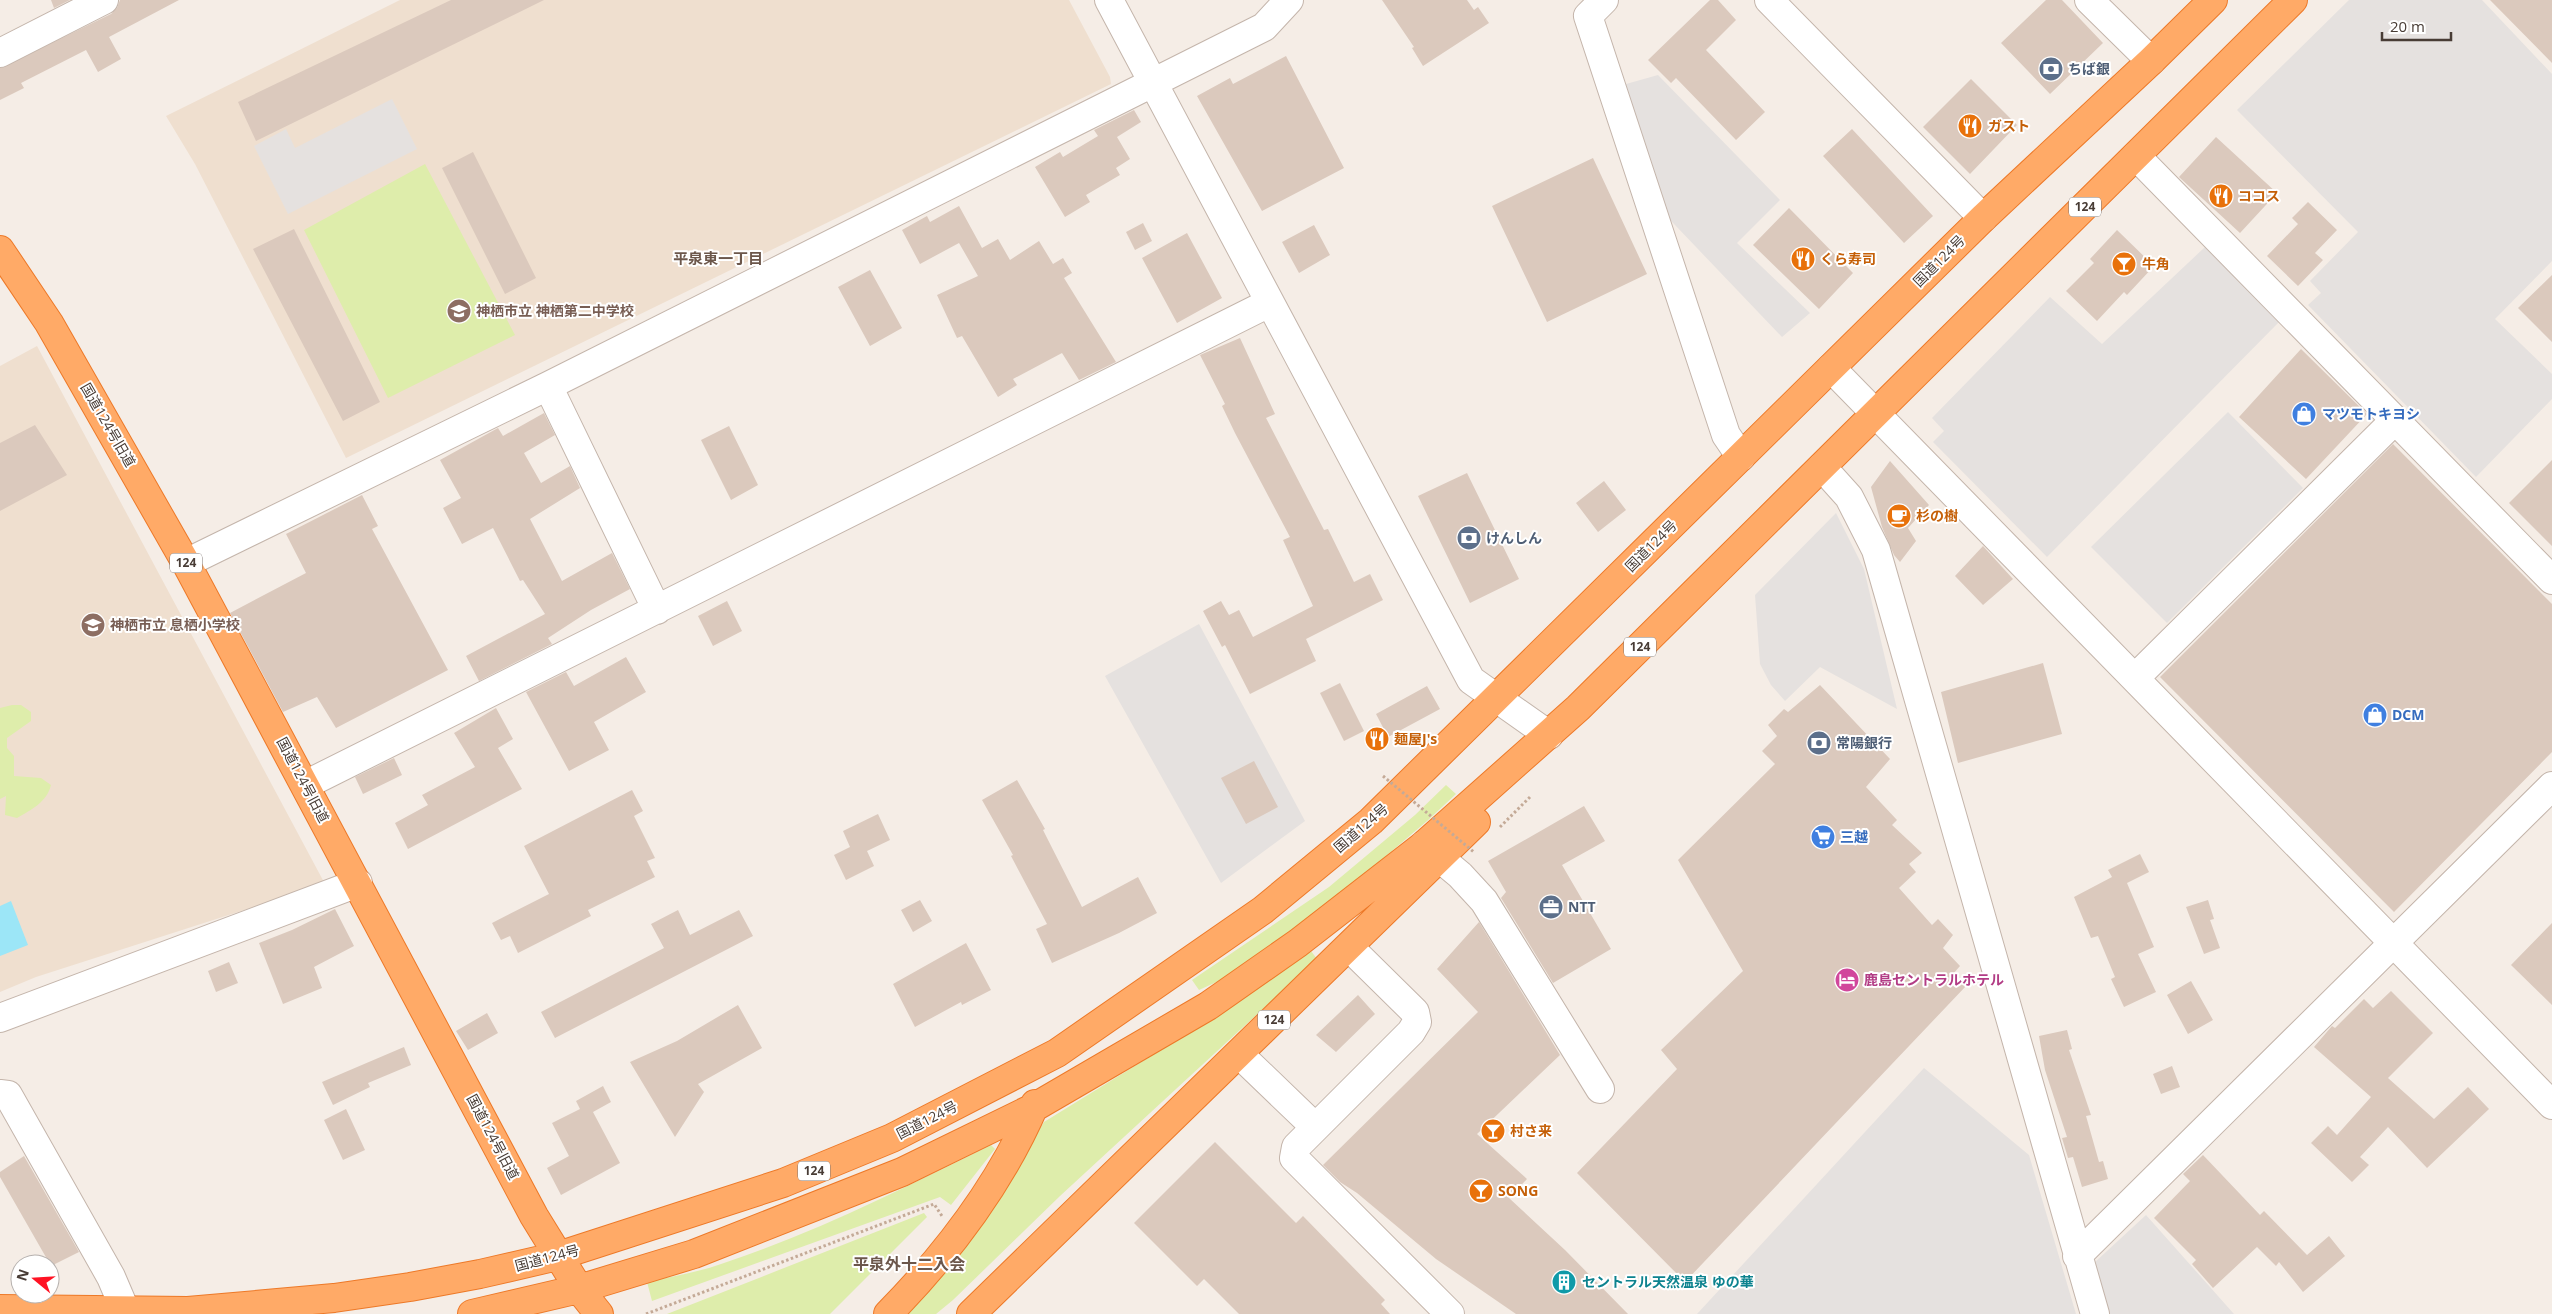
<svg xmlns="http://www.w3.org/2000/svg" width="2552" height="1314" viewBox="0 0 2552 1314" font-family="'Open Sans','Noto Sans JP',sans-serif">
	<rect width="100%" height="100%" fill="#f5ede6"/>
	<path fill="#efdfcf" d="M400,0H1069L1110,77L1111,84L346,458L195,164L166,116Z
		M37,346L325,884L36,977L0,992V366Z"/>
	<path fill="#deedab" d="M425,164L515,335L388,398L304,230Z
		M12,705H21L31,712V721L7,738V748L14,756V776L41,778L51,785C47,802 31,810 17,818L5,815L6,796L0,799V708Z
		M1446,785L1456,794L1427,821L1325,908L1234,974L1199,990L1192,980L1329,887L1415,815Z
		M1311,951L1317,959L1060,1196L953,1300L936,1314H906L946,1271L1008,1181L1044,1122L1237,1003Z
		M991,1145L995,1149L951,1205L940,1197L652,1301L647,1282C673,1276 700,1272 724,1263C817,1232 904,1188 991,1145Z
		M924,1213L927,1217L830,1314H667Z"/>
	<path fill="#e5e1df" d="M2349,0H2482L2552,74V261L2495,319L2552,374V399L2476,477L2308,305L2321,293L2310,281L2358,232L2237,110Z
		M1658,75L1780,200L1737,243L1810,313L1782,337L1654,203L1619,86Z
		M392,99L417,149L288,214L254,146L286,129L295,148Z
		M2205,247L2281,320L2047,557L1933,442L1944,431L1932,418L2050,297L2102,344Z
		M2228,412L2303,488L2167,623L2091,547Z
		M1836,513L1864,569L1897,709L1820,667L1785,701L1771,685L1760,664L1755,595Z
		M1199,624L1305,821L1221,883L1105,676Z
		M1924,1068L2029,1155L2076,1314H1697Z
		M2146,1215L2234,1314H2110L2094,1263Z"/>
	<path fill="#9ce6f7" d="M11,901L28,945L0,956V906Z"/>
	<path fill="#dbc9bd" d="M51,0H70L54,8Z
		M120,0H179L109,37L121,59L98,72L86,50L21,83L24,88L0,100V68L111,14L117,8Z
		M451,0H544L256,141L238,102Z
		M1382,0H1467L1474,10L1478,7L1489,23L1423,66L1412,48L1414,47Z
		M1710,0H1718L1736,20L1706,50L1765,112L1736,140L1676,78L1671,83L1648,60Z
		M2046,0H2062L2103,43L2050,94L2001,43Z
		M2490,0H2552V63Z
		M1286,56L1344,168L1262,211L1197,96L1230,78L1233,84Z
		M1971,79L2017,125L1970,174L1923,127Z
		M1134,110L1141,122L1117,137L1130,159L1116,168L1120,175L1086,195L1090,202L1065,217L1035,167L1060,152L1063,157L1098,136L1094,130Z
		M1852,129L1933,216L1904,243L1823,156Z
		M2216,137L2277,193L2240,233L2179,177Z
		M473,152L536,278L505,294L442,168Z
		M1593,158L1647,274L1547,322L1492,206Z
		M2308,202L2337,230L2315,253L2323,260L2298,286L2267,256L2298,224L2292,218Z
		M959,206L982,248L998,239L1010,260L1039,241L1053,264L1063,258L1072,273L1064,278L1116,362L1079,380L1062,353L1013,379L1017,385L998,397L962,336L957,338L937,295L978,276L959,243L920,264L902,230L927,216L930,222Z
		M1789,208L1853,273L1819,309L1753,245Z
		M1143,223L1152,241L1135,250L1126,232Z
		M1314,225L1330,255L1299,273L1282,242Z
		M294,229L380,402L343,421L253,249Z
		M2117,230L2154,266L2127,295L2124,292L2097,321L2066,291L2094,263L2090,259Z
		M1187,233L1222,298L1177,323L1142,258Z
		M870,270L902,328L870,346L838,287Z
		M2552,275V342L2518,308Z
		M1240,338L1275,414L1266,418L1324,530L1328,529L1354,582L1370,574L1383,600L1306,639L1316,661L1250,694L1225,645L1222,647L1203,611L1221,601L1229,615L1239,610L1253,637L1313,606L1283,540L1290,537L1235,433L1222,406L1225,404L1200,355Z
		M2301,349L2367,414L2306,479L2239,417Z
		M544,413L555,435L524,453L541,483L570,466L580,488L530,519L562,581L612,553L630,589L591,610L548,638L552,644L479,681L466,656L545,614L523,580L520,581L493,528L462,544L443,508L461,498L440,460L498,428L503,436Z
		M35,425L67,475L0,511V443Z
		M729,426L758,485L731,500L701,440Z
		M2393,444L2552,604V752L2394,912L2160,677Z
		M2552,460V546L2509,503Z
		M1890,461L1929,505L1908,528L1916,541L1900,562L1894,555L1882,527L1871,487Z
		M1467,473L1519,579L1470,603L1418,496Z
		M1604,481L1626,510L1598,532L1576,503Z
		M362,495L378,526L372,529L448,670L336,728L317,697L283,712L230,613L306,573L286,534Z
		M1983,546L2013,579L1983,605L1955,576Z
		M727,601L742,631L713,646L698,616Z
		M626,657L646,692L594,722L609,750L569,771L526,692L566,672L574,686Z
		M2043,663L2062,734L1958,763L1941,692Z
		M1340,683L1364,731L1344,741L1320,693Z
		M1820,685L1890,759L1866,787L1897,820L1892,825L1922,853L1909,864L1916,872L1899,888L1932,925L1938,919L1953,935L1943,948L1960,966L1953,974L1966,986L1685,1282L1577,1173L1677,1069L1661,1050L1743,971L1678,860L1775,764L1762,751L1777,736L1768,725L1784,709L1788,712Z
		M1427,686L1440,709L1388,737L1376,714Z
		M496,708L513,739L498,748L522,789L408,849L395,823L428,805L422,795L475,767L454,733Z
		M394,758L402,775L363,794L355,777Z
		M1254,761L1278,807L1246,824L1221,778Z
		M1017,780L1045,829L1043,830L1082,907L1138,877L1157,913L1119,933L1052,963L1036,929L1047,924L1011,856L1013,855L982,800Z
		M632,790L643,811L634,816L655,858L647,861L655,877L588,910L591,916L518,953L510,936L501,940L492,923L549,894L524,846Z
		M1584,806L1605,841L1562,865L1611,949L1553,983L1501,898L1506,892L1488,861Z
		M878,814L890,840L867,851L874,866L846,880L834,855L850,847L843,831Z
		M2140,854L2149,872L2127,883L2154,947L2138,954L2156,992L2124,1007L2111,979L2115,977L2098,936L2091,938L2074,897L2112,877L2108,870Z
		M920,900L932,921L913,932L901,910Z
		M2208,900L2214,919L2210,920L2220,948L2204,954L2186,907Z
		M335,909L354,946L314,967L322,988L283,1004L259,943L292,930Z
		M678,910L690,935L739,910L753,936L555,1038L541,1012L664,948L651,924Z
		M1479,922L1560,1055L1477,1134L1527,1179L1509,1198L1565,1250L1628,1314H1516L1436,1259L1357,1193L1340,1182L1323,1165L1478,1012L1437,969Z
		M2552,923V1005L2511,965Z
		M966,943L991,990L962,1005L961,1002L915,1027L893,984Z
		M229,962L238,983L216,992L208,971Z
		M2191,981L2213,1020L2188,1034L2167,995Z
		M2391,991L2433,1033L2388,1078L2434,1119L2468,1087L2489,1109L2427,1168L2388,1127L2360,1157L2369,1165L2352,1182L2311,1143L2328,1126L2337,1135L2371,1097L2314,1047L2332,1026L2335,1028L2364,999L2373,1008Z
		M1358,995L1375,1014L1336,1052L1316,1035Z
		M738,1005L762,1048L698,1084L704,1092L675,1137L630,1062L677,1041Z
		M487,1013L498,1033L468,1050L456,1031Z
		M2067,1030L2072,1049L2069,1050L2091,1115L2086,1116L2099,1162L2103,1161L2108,1179L2082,1187L2073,1157L2068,1158L2062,1138L2067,1137L2045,1070L2039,1036Z
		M404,1047L411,1065L368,1083L370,1087L333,1105L322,1082Z
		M2172,1066L2180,1087L2161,1094L2153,1074Z
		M603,1086L611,1102L593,1112L620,1163L561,1195L547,1168L569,1156L552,1123L580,1109L576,1101Z
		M346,1109L365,1150L343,1160L324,1120Z
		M1215,1142L1296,1223L1303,1216L1385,1300L1381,1304L1390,1314H1239L1204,1279L1197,1286L1134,1223Z
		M2203,1155L2260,1215L2264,1211L2307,1255L2329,1236L2345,1256L2303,1292L2279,1262L2276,1266L2257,1247L2213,1288L2192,1264L2196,1260L2154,1218L2190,1181L2183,1174Z
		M24,1156L79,1252L51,1266L0,1177V1172Z"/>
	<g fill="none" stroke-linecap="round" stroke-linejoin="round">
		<defs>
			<path id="minor" d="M1109,0L1471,680L1549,735
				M1604,0L1588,16L1726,435L1741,457
				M1769,0L1983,218
				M2089,0L2151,61
				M0,53L104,0
				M2136,156L2552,580
				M1831,368L2552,1105
				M548,386L657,610
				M1822,467L1849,497L1876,550L2095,1314
				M186,563L548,386L1264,27L1289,0
				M2135,678L2395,420
				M305,785L1269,303
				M1424,845L1460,875L1484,901L1600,1089
				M1349,947L1415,1012L1417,1022L1411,1032L1296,1147L1294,1158L1450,1314
				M0,1018L358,883
				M1239,1054L1315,1127
				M0,1094L8,1095L111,1277L126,1312
				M2077,1256L2552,786"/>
			<path id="highway" d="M0,250L49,323L186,563L534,1216L579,1289L599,1314
				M0,1309L188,1311L334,1298L410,1287L480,1274L558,1256L783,1183L892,1138L1057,1053L1263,910L1371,821L1983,218L2151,61L2213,0
				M472,1314L579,1289L694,1254L902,1172L1033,1108L1208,1006L1298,943L1424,845L1578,708L2293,0
				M888,1314C948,1253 1001,1183 1035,1104
				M971,1314L1476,822"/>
		</defs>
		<use href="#minor" stroke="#c4b5ab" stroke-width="30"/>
		<use href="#highway" stroke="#ed7928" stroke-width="30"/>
		<path stroke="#c4aa97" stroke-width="3" stroke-dasharray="2.5 2.5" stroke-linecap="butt" d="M1500,827L1530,797
			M646,1314L934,1204L942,1216"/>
		<use href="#minor" stroke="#fff" stroke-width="28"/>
		<use href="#highway" stroke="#ffaa67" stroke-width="28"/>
		<path stroke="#c4aa97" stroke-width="3" stroke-dasharray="2.5 2.5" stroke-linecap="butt" d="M1383,776L1475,853"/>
	</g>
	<defs>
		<symbol id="bank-disc" viewBox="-11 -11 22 22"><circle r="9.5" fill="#5c6f8a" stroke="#fff"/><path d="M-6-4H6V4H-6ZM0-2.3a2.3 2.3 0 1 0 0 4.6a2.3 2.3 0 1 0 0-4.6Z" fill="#fff"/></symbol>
		<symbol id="restaurant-disc" viewBox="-11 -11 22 22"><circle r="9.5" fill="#e8710a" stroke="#fff"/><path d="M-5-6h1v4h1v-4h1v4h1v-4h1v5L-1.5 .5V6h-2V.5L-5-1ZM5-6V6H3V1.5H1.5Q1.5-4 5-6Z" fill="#fff"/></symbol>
		<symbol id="bar-disc" viewBox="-11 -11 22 22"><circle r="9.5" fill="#e8710a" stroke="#fff"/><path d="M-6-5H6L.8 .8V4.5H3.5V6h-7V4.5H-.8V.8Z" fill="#fff"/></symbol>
		<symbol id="school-disc" viewBox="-11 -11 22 22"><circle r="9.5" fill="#8d6e63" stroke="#fff"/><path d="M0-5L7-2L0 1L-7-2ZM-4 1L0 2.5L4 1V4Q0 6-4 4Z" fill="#fff"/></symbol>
		<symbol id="shop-disc" viewBox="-11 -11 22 22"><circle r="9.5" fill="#3f7fe0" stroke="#fff"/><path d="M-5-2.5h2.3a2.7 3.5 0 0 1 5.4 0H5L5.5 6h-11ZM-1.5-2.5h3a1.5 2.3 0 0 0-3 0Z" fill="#fff"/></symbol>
		<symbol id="cafe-disc" viewBox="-11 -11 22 22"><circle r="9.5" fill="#e8710a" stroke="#fff"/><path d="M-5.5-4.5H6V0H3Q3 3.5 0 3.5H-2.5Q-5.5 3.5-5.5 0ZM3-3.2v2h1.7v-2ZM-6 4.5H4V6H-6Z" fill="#fff"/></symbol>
		<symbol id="supermarket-disc" viewBox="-11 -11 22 22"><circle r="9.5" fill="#3f7fe0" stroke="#fff"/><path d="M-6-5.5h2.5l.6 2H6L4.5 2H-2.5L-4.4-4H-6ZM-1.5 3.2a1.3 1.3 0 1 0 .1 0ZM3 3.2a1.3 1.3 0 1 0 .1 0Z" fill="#fff"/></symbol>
		<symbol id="office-disc" viewBox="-11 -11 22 22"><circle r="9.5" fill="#5c6f8a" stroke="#fff"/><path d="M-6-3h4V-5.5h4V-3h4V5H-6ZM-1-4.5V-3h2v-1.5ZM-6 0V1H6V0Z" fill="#fff"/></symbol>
		<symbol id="hotel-disc" viewBox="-11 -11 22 22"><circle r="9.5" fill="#d1479c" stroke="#fff"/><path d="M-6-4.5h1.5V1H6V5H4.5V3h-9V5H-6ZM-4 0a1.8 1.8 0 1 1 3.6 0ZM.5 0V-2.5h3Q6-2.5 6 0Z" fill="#fff"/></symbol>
		<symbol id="building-disc" viewBox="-11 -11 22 22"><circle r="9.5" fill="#0f9aa8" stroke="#fff"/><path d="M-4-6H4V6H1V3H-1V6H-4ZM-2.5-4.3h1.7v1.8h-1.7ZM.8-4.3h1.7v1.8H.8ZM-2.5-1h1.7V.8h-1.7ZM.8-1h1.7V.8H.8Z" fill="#fff"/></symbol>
	</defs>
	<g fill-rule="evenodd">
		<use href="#bank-disc" x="2037" y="55" width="28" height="28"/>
		<use href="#restaurant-disc" x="1956" y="112" width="28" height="28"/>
		<use href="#restaurant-disc" x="2207" y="182" width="28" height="28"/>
		<use href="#restaurant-disc" x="1789" y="245" width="28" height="28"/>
		<use href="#bar-disc" x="2110" y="250" width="28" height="28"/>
		<use href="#school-disc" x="445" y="297" width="28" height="28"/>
		<use href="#shop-disc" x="2290" y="400" width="28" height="28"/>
		<use href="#cafe-disc" x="1885" y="502" width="28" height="28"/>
		<use href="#bank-disc" x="1455" y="524" width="28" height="28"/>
		<use href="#school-disc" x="79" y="611" width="28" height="28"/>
		<use href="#shop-disc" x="2361" y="701" width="28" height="28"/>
		<use href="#restaurant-disc" x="1363" y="725" width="28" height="28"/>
		<use href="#bank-disc" x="1805" y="729" width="28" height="28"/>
		<use href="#supermarket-disc" x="1809" y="823" width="28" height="28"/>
		<use href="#office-disc" x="1537" y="893" width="28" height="28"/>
		<use href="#hotel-disc" x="1833" y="966" width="28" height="28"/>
		<use href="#bar-disc" x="1479" y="1117" width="28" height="28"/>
		<use href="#bar-disc" x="1467" y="1177" width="28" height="28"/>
		<use href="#building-disc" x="1550" y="1268" width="28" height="28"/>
	</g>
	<g text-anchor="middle" stroke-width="4" stroke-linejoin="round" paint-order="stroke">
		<g fill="#fff" stroke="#7f7672" stroke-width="1">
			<rect x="2069" y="197.5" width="32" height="19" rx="4"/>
			<rect x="170" y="553.5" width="32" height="19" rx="4"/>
			<rect x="1624" y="637.5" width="32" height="19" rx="4"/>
			<rect x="1258" y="1010.5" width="32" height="19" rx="4"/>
			<rect x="798" y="1161.5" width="32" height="19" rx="4"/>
		</g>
		<g font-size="12" font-weight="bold" fill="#483c35">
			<text x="2085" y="211">124</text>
			<text x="186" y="567">124</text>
			<text x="1640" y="651">124</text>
			<text x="1274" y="1024">124</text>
			<text x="814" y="1175">124</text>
		</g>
		<g font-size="14" font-weight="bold" fill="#4e5e75" stroke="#fff" text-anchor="start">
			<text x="2068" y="74">ちば銀</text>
			<text x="1486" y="543">けんしん</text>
			<text x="1836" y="748">常陽銀行</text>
			<text x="1568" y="912">NTT</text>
		</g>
		<g font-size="14" font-weight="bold" fill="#c56008" stroke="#fff" text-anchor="start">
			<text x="1988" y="131">ガスト</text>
			<text x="2238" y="201">ココス</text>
			<text x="1820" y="264">くら寿司</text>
			<text x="2142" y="269">牛角</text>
			<text x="1916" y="521">杉の樹</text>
			<text x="1394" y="744">麺屋J's</text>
			<text x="1510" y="1136">村さ来</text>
			<text x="1498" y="1196">SONG</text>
		</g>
		<g font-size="14" fill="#483c35" stroke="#fff">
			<text transform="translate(1939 261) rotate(-45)" y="5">国道124号</text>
			<text transform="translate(108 425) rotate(60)" y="5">国道124号旧道</text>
			<text transform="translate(1651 546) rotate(-45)" y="5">国道124号</text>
			<text transform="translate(303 780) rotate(62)" y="5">国道124号旧道</text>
			<text transform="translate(1361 828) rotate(-41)" y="5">国道124号</text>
			<text transform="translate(927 1120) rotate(-27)" y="5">国道124号</text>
			<text transform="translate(493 1137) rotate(62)" y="5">国道124号旧道</text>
			<text transform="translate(547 1258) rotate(-15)" y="5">国道124号</text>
		</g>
		<g font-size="14" font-weight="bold" fill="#785e54" stroke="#fff" text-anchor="start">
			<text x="476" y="316">神栖市立 神栖第二中学校</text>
			<text x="110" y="630">神栖市立 息栖小学校</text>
		</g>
		<g font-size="14" font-weight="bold" fill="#366cbe" stroke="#fff" text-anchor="start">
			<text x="2322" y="419">マツモトキヨシ</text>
			<text x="2392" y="720">DCM</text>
			<text x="1840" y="842">三越</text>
		</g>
		<g font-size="14" font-weight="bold" fill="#b23c85" stroke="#fff" text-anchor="start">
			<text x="1864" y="985">鹿島セントラルホテル</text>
		</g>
		<g font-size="14" font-weight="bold" fill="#0d838f" stroke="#fff" text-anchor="start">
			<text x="1582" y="1287">セントラル天然温泉 ゆの華</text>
		</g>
		<g font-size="15" font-weight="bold" fill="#6c574b" stroke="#fff">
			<text x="718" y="264">平泉東一丁目</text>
		</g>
		<g font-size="16" font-weight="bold" fill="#6c574b" stroke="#fff">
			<text x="909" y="1270">平泉外十二入会</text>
		</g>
	</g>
	<g transform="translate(35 1279) rotate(288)"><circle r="24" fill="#ffffff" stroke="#b6b1ae"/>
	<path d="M0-4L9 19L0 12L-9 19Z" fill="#ff1324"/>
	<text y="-8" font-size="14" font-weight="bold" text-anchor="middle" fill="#483c35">N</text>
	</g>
	<path d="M2382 32v8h69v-8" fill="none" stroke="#483c35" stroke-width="2.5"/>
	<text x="2390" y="32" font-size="15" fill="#483c35" stroke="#ffffff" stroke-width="4" paint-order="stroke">20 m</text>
</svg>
